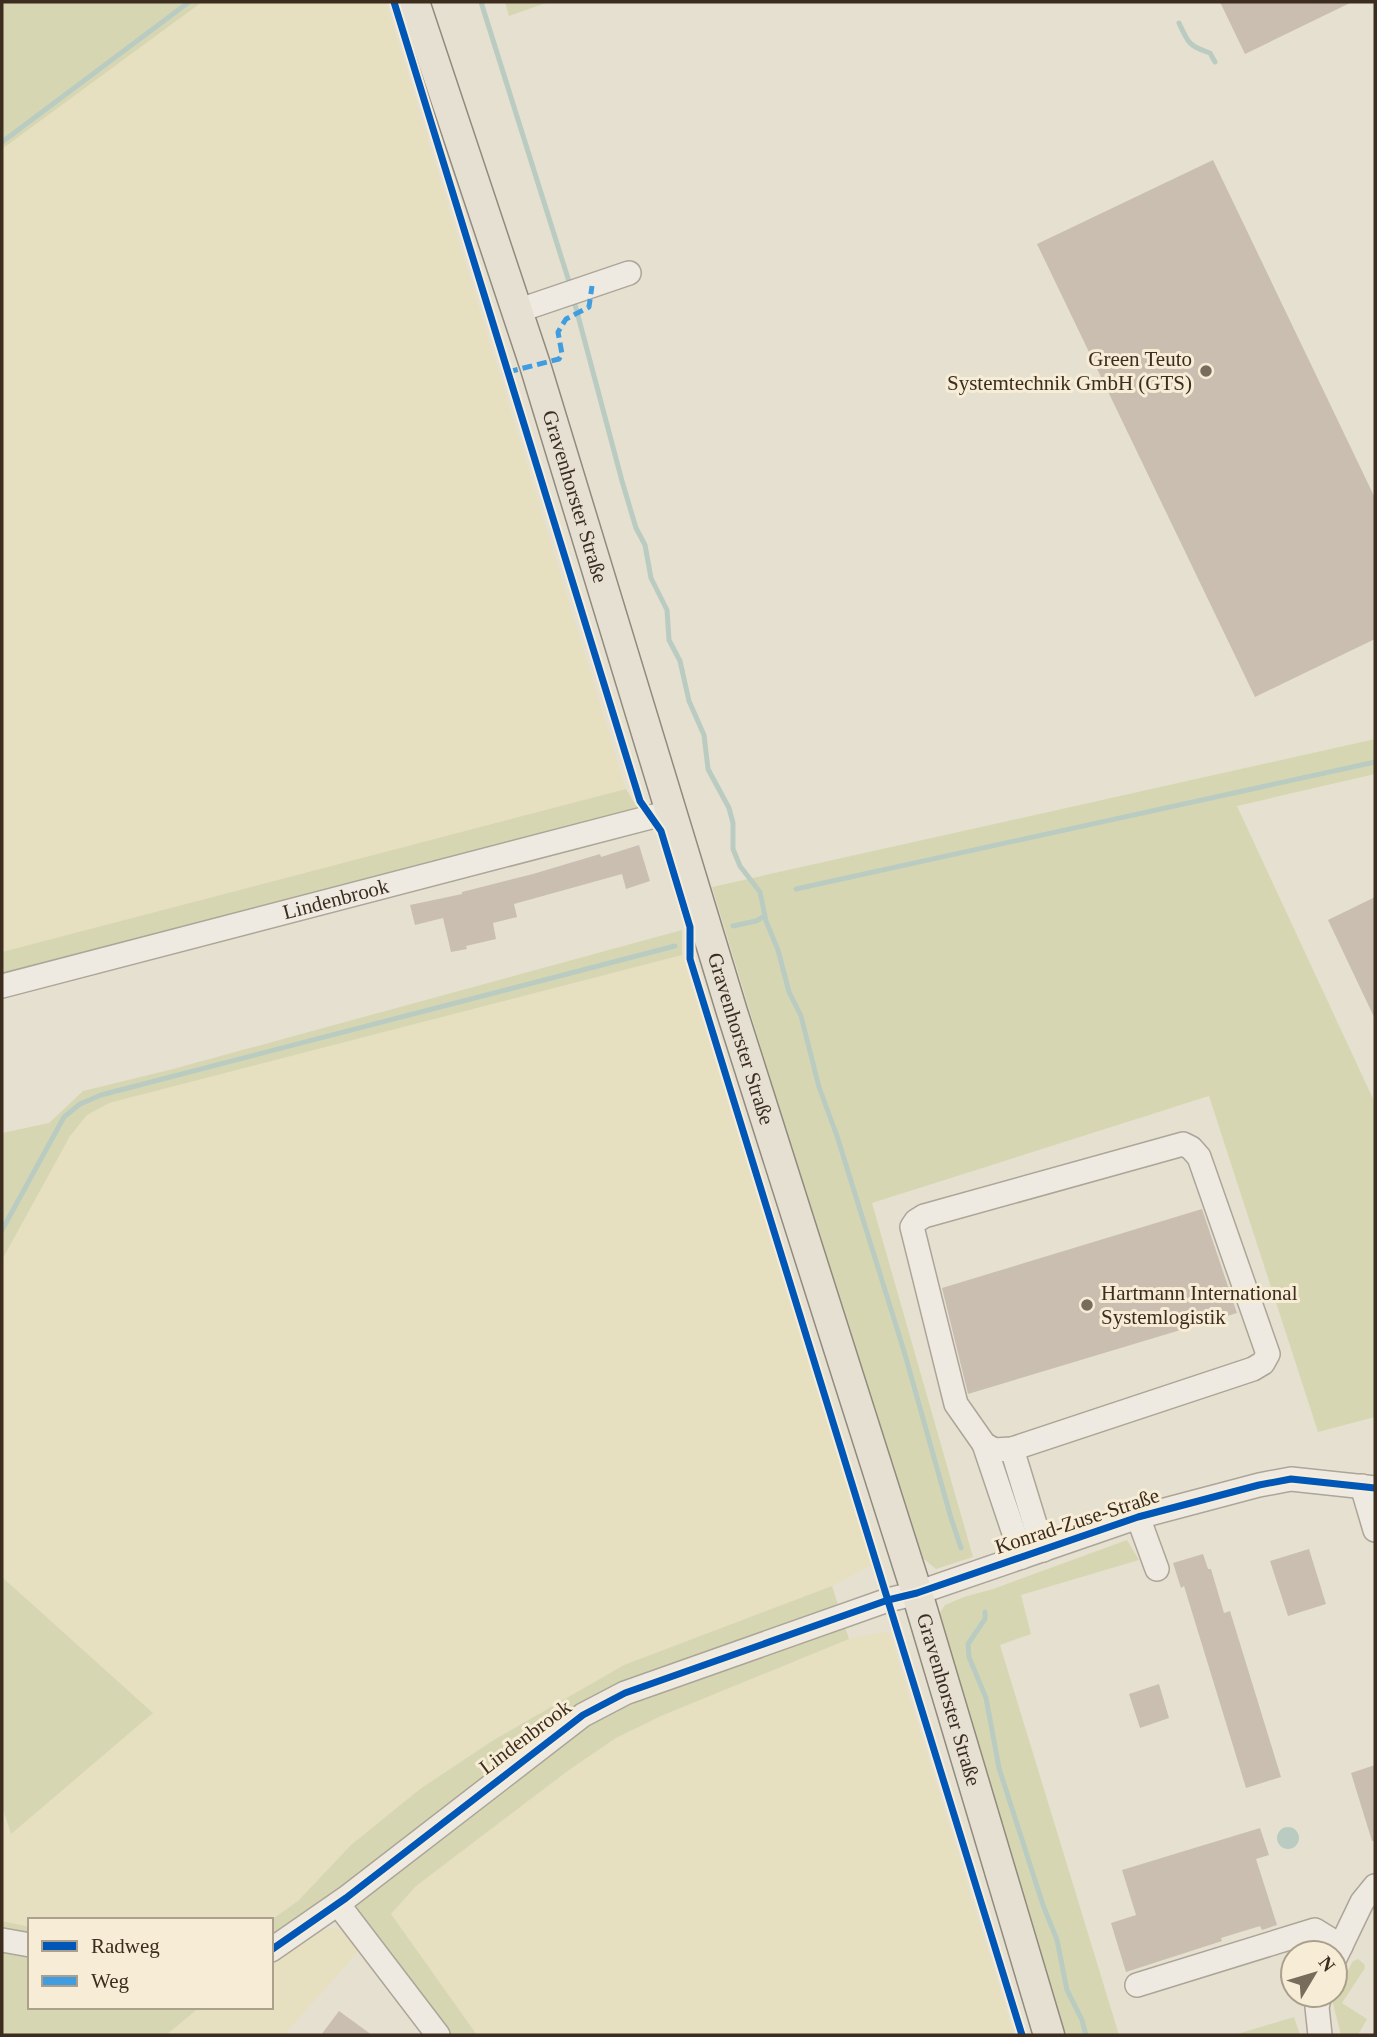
<svg xmlns="http://www.w3.org/2000/svg" width="1377" height="2037" viewBox="0 0 1377 2037" font-family="Georgia,serif">
	<rect width="100%" height="100%" fill="#e6e0d0"/>
	<path fill="#e6dfc0" d="M202,2H386L626,789L2,952V149Z
		M682,955L871,1565L832,1586L624,1665L492,1741L420,1789L351,1845L298,1901L271,1920H30V1928L2,1921V1806L10,1833L153,1713L2,1577V1260L70,1136L87,1115L109,1103Z
		M889,1631L1014,2035H477L391,1914L416,1886L569,1770L616,1738L661,1716L849,1639Z
		M335,1928L350,1931L364,1945L284,2035H166L200,2007H271V1961L318,1931Z"/>
	<path fill="#d6d7b2" d="M2,2H202L2,149Z
		M505,2H549L509,16Z
		M1375,739V774L1237,806L1375,1103V1417L1318,1432L1209,1096L872,1203L973,1557L936,1569L914,1551L712,887Z
		M626,789L640,812L2,974V952Z
		M682,930V955L109,1103L87,1115L70,1136L2,1260V1133L49,1123L83,1091L173,1069Z
		M1127,1540L1139,1560L1021,1595L1031,1634L1000,1645L1119,2035H1057L939,1614L945,1605L964,1597L993,1589Z
		M2,1577L153,1713L11,1834L2,1806Z
		M832,1586L849,1639L661,1716L616,1738L569,1770L416,1886L391,1914L477,2035H449L345,1891L271,1942V1920L298,1901L351,1845L420,1789L492,1741L624,1665Z
		M2,1921L30,1927V2007H200L166,2035H2Z
		M1358,1959L1364,1964L1365,1968L1342,2003L1367,2019L1358,2035H1341L1332,2000L1353,1961Z
		M1294,2017L1300,2035H1234Z"/>
	<path fill="#baccc1" d="M1277 1838a11 11 0 1 1 22 0a11 11 0 1 1-22 0Z"/>
	<g fill="none" stroke-linecap="round" stroke-linejoin="round">
		<path stroke="#baccc1" stroke-width="5" d="M481,2L571,288
			M1179,23C1188,43 1189,46 1210,53L1215,62
			M2,142L189,2
			M573,297L622,481L636,528L645,545L651,578L667,610L669,640L680,661L689,701L704,735L708,769L729,808L733,823V849L740,866L760,892L766,921L778,950L789,992L801,1016L819,1087L837,1136L904,1351L951,1518L961,1548
			M796,889L1375,762
			M733,926L756,921L765,916
			M2,1230L64,1117L80,1104L101,1095L675,946
			M985,1612V1619L968,1644L969,1657L986,1698L999,1768L1043,1905L1057,1940L1067,1990L1082,2020L1086,2035"/>
	</g>
	<path fill="#cabeb0" d="M1220,2H1352L1245,54Z
		M1213,160L1375,498V639L1255,697L1037,244Z
		M639,845L650,881L626,889L622,874L514,904L517,917L493,923L496,939L466,946L467,949L451,952L443,918L415,925L410,905L462,894V892L533,874L600,854L601,857Z
		M1375,897V1019L1328,920Z
		M1202,1209L1237,1313L968,1394L942,1288Z
		M1309,1549L1326,1604L1288,1616L1270,1561Z
		M1203,1554L1208,1569H1211L1224,1613L1230,1611L1281,1777L1246,1788L1184,1586L1181,1588L1173,1563Z
		M1159,1684L1169,1718L1140,1728L1129,1694Z
		M1375,1765V1841H1372L1351,1773Z
		M1260,1828L1269,1855L1256,1859L1277,1925L1262,1930L1260,1926L1221,1938L1222,1941L1126,1972L1111,1923L1136,1915L1122,1870Z
		M339,2011L372,2035H321Z"/>
	<g fill="none" stroke-linecap="round" stroke-linejoin="round">
		<defs>
			<g id="minor">
				<path d="M517,311L629,273"/>
				<path id="s1" d="M2,986L670,812"/>
				<path d="M1183,1144L1191,1148L1199,1157L1268,1354L1263,1363L1253,1369L1012,1449L994,1450L984,1444L956,1404L912,1227L916,1221L924,1216Z"/>
				<path d="M984,1444L1022,1557"/>
				<path d="M1012,1449L1043,1550"/>
				<path d="M1362,1486L1375,1530"/>
				<path d="M1138,1517L1157,1569"/>
				<path d="M338,1904L438,2035"/>
				<path d="M2,1940L30,1945"/>
				<path d="M271,1950L346,1898L583,1715L625,1693L888,1600L917,1593L1138,1517L1259,1485L1291,1479L1375,1488"/>
				<path d="M1335,1958L1362,1902L1375,1886"/>
				<path d="M1137,1985L1315,1930L1341,1946"/>
				<path d="M1320,1995L1317,2007L1320,2035"/>
			</g>
			<g id="major">
				<path id="s2" d="M414,2L535,365L732,1012L917,1593L1049,2035"/>
			</g>
		</defs>
		<use href="#minor" stroke="#aca598" stroke-width="26"/>
		<use href="#major" stroke="#918a7f" stroke-width="33"/>
		<use href="#minor" stroke="#eeeae1" stroke-width="23"/>
		<use href="#major" stroke="#e6e0d3" stroke-width="30"/>
		<path stroke="#3f9de0" stroke-width="5" stroke-dasharray="10 5" stroke-linecap="butt" d="M508,372L559,359L562,354L558,332L566,319L589,307L592,286"/>
		<defs>
			<path id="cycleway" d="M394,2L640,801L661,831L690,927V959L1022,2035
				M271,1950L346,1898L583,1715L625,1693L888,1600L917,1593L1138,1517L1259,1485L1291,1479L1375,1488"/>
		</defs>
		<use href="#cycleway" stroke="#f7edd6" stroke-width="11"/>
		<use href="#cycleway" stroke="#0057b8" stroke-width="7"/>
	</g>
	<g fill="#786c5d" stroke="#f7edd6" stroke-width="2.5">
		<circle cx="1206" cy="371" r="7"/>
		<circle cx="1087" cy="1305" r="7"/>
	</g>
	<g text-anchor="middle" stroke-width="6" stroke-linejoin="round" paint-order="stroke">
		<g font-size="21" fill="#3c2d1f" stroke="#f7edd6" text-anchor="end">
			<text x="1192" y="366">Green Teuto<tspan x="1192" dy="24">Systemtechnik GmbH (GTS)</tspan></text>
			<text x="1101" y="1300" text-anchor="start">Hartmann International<tspan x="1101" dy="24">Systemlogistik</tspan></text>
		</g>
		<g font-size="21" fill="#3c2d1f" stroke="#f7edd6">
			<text dy="7" stroke="none"><textPath href="#s2" startOffset="520">Gravenhorster Straße</textPath></text>
			<text dy="7" stroke="none"><textPath href="#s1" startOffset="345">Lindenbrook</textPath></text>
			<text dy="7" stroke="none"><textPath href="#s2" startOffset="1087">Gravenhorster Straße</textPath></text>
			<text transform="translate(1077 1521) rotate(-18)" y="7">Konrad-Zuse-Straße</text>
			<text dy="7" stroke="none"><textPath href="#s2" startOffset="1780">Gravenhorster Straße</textPath></text>
			<text transform="translate(525 1737) rotate(-37)" y="7">Lindenbrook</text>
		</g>
	</g>
	<rect width="1377" height="2037" fill="none" stroke="#3c2d1f" stroke-width="7"/>
	<rect x="28" y="1918" width="245" height="91" fill="#f7edd6" stroke="#aca08d" stroke-width="2"/>
	<rect x="42" y="1941" width="35" height="10" fill="#0057b8" stroke="#aca08d" stroke-width="2"/>
	<text x="91" y="1953" font-size="21" fill="#3c2d1f">Radweg</text>
	<rect x="42" y="1976" width="35" height="10" fill="#3f9de0" stroke="#aca08d" stroke-width="2"/>
	<text x="91" y="1988" font-size="21" fill="#3c2d1f">Weg</text>
	<g transform="translate(1314 1974) rotate(52)"><circle r="33" fill="#f7edd6" stroke="#aca08d" stroke-width="2"/>
	<path d="M0-5L12 26L0 18L-12 26Z" fill="#786c5d"/>
	<text y="-10" font-size="19" font-weight="bold" text-anchor="middle" fill="#3c2d1f">N</text>
	</g>
</svg>
